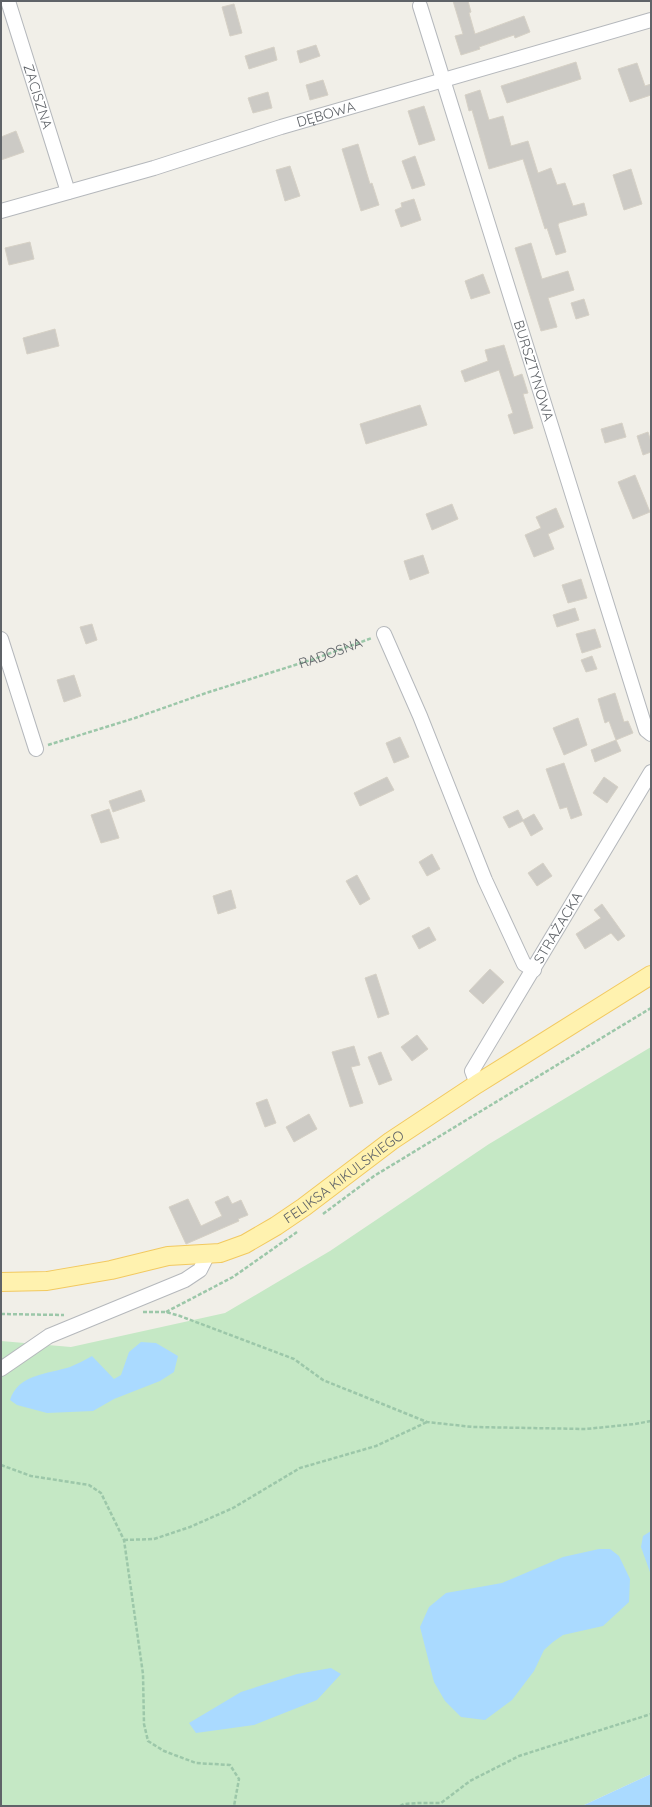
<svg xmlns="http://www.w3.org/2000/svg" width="652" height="1807" viewBox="0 0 652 1807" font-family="Quicksand,sans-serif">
	<rect width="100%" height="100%" fill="#f1efe8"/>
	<path fill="#c5e8c5" d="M651,1047V1774L582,1806H1V1341L71,1347L225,1313L330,1251L489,1144Z"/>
	<path fill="#aadaff" d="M141,1342L156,1343L178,1356L174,1372L160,1381L114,1399L93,1411L47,1413L17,1405L10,1400C18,1374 48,1374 70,1367C77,1364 85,1360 92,1356L114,1379L121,1375L129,1352Z
		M651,1531V1575L641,1547L643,1536Z
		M599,1549H610L619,1556L630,1579L629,1602L603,1626L563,1635L553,1642L544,1650L534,1671L512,1700L485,1720L461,1717L445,1701L434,1682L420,1627L429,1607L446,1593L502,1583L563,1557Z
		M331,1668L341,1674L317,1700L254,1725L196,1733L189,1723L241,1692L297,1674Z
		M651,1774V1806H582Z"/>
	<path fill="#cccac5" stroke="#d6d1c6" d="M453,1H468L471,12L469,13L475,34L524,16L530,32L515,38L514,35L479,47L480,49L461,55L455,36L463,34Z
		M234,4L242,33L230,36L222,7Z
		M316,45L320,56L300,63L297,51Z
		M274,47L277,60L249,69L245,56Z
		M576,62L581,79L507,103L501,86Z
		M637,63L645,86L651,84V95L630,102L618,69Z
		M323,80L328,95L310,100L306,85Z
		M480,90L489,120L503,116L511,146L528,141L538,173L551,168L557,185L565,183L573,206L584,203L587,215L559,223L558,225L566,252L556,255L547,228L545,229L523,159L489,169L472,110L469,111L465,95Z
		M268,92L272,108L253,113L248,98Z
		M424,106L435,140L419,145L408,111Z
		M16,131L24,152L1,160V137Z
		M358,144L370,184L372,183L379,205L361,211L342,149Z
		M415,156L425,185L412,189L402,161Z
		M290,166L300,196L285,201L276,170Z
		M631,169L642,204L624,210L613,175Z
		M414,199L421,220L401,227L395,210L402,207L401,203Z
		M30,242L34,259L9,265L5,248Z
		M531,243L542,279L568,271L574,290L548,298L557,327L541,331L515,248Z
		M483,274L490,293L471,299L465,281Z
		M584,299L589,315L576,319L571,303Z
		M55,329L59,346L27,354L23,338Z
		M504,345L514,377L522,374L528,393L523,394L533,428L514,434L508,415L513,413L499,370L465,382L461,371L488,361L485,350Z
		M420,405L427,425L366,444L360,424Z
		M622,423L626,437L605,443L601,429Z
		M648,432L651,442V452L643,455L637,436Z
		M635,475L650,512L633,519L618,482Z
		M452,504L458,519L432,530L426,514Z
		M556,508L564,527L548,534L554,549L534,557L525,535L541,528L536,517Z
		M423,555L429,573L410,580L404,561Z
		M581,579L587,598L568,603L562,585Z
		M575,608L579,620L557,627L553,615Z
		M92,624L97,640L86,644L80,627Z
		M595,629L601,647L582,653L576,634Z
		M592,656L597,669L586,672L581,660Z
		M74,675L81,696L64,702L57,680Z
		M615,693L624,722L628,721L633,733L616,740L609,721L605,723L598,699Z
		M578,718L587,745L564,755L553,728Z
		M400,737L409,757L394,763L386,743Z
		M616,740L621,751L595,762L591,750Z
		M564,763L582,815L571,819L567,807L560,809L546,769Z
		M387,777L394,790L360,806L354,793Z
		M604,777L618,787L607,803L593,793Z
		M141,790L145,801L113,812L109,801Z
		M109,809L119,838L101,843L91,815Z
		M518,810L523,820L534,814L543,829L531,836L523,821L509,828L503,817Z
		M432,854L440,869L427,876L419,862Z
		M543,863L552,876L537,886L528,873Z
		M357,875L370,899L360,905L346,881Z
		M231,890L236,908L218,914L213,896Z
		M602,904L625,936L618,941L611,933L585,949L576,934L601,918L594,910Z
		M429,927L436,940L419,949L412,936Z
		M490,969L504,982L483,1004L469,991Z
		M376,974L389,1014L378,1018L365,978Z
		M417,1035L428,1049L412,1061L401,1047Z
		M354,1046L360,1065L351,1067L363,1103L350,1107L332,1052Z
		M381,1052L392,1080L379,1085L368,1057Z
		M267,1099L276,1123L265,1127L256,1103Z
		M309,1114L317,1129L294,1142L286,1127Z
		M228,1196L232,1204L241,1200L248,1215L238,1219L239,1221L186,1244L169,1207L188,1199L201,1226L222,1216L215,1202Z"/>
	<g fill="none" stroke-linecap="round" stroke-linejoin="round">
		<defs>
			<g id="minor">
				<path id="s2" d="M8,1L68,192"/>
				<path id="s3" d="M420,6L646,730L651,734"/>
				<path id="s4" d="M1,211L154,168L281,127L651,20"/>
				<path d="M384,634L420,716L485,880L524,964L534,970"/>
				<path d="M1,639L36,749"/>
				<path id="s5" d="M477,1084L472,1071L651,772"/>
				<path d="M1,1369L49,1336L185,1280L200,1270L208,1254"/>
			</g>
			<g id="major">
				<path id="s6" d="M1,1282L47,1281L111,1270L168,1256L220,1253L245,1244L276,1226L304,1207L391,1141L477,1084L651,975"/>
			</g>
		</defs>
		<use href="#minor" stroke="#b5b8bc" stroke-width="16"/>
		<use href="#major" stroke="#f2c960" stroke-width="20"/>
		<g stroke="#9cc7a9" stroke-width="2.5" stroke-dasharray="4 2" stroke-linecap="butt">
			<path id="s1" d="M48,745L135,718L206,693L314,659L372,638"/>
			<path d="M323,1214L374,1176L651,1008"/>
			<path d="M143,1312H166L180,1316L294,1359L323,1380L427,1422L473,1427L586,1429L635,1424L651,1421"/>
			<path d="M166,1312L233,1277L297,1232"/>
			<path d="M1,1314L64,1315"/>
			<path d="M1,1465L31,1476L89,1485L101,1493L124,1540L143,1674L144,1724L148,1741L164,1751L196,1763L230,1765L239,1779L234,1806"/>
			<path d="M124,1540L154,1539L190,1527L233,1508L300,1468L376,1446L427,1422"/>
			<path d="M400,1806L404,1804L418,1803H441L470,1781L519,1756L651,1714"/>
		</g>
		<use href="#minor" stroke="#fff" stroke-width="14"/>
		<use href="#major" stroke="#fff2af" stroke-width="18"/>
	</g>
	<g text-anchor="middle" stroke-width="3.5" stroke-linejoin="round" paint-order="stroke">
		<g font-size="14" fill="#5f6368" stroke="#fff">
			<text dy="5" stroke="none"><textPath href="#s2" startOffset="100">ZACISZNA</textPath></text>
			<text dy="5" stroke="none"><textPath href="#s4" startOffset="339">DĘBOWA</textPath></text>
			<text dy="5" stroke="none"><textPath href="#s3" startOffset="382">BURSZTYNOWA</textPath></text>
			<text dy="5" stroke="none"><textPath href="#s1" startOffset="297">RADOSNA</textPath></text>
			<text dy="5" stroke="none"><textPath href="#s5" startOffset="181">STRAŻACKA</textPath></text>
			<text dy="5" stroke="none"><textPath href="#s6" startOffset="368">FELIKSA KIKULSKIEGO</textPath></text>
		</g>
	</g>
	<rect width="652" height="1807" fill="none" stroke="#5f6368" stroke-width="4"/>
</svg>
